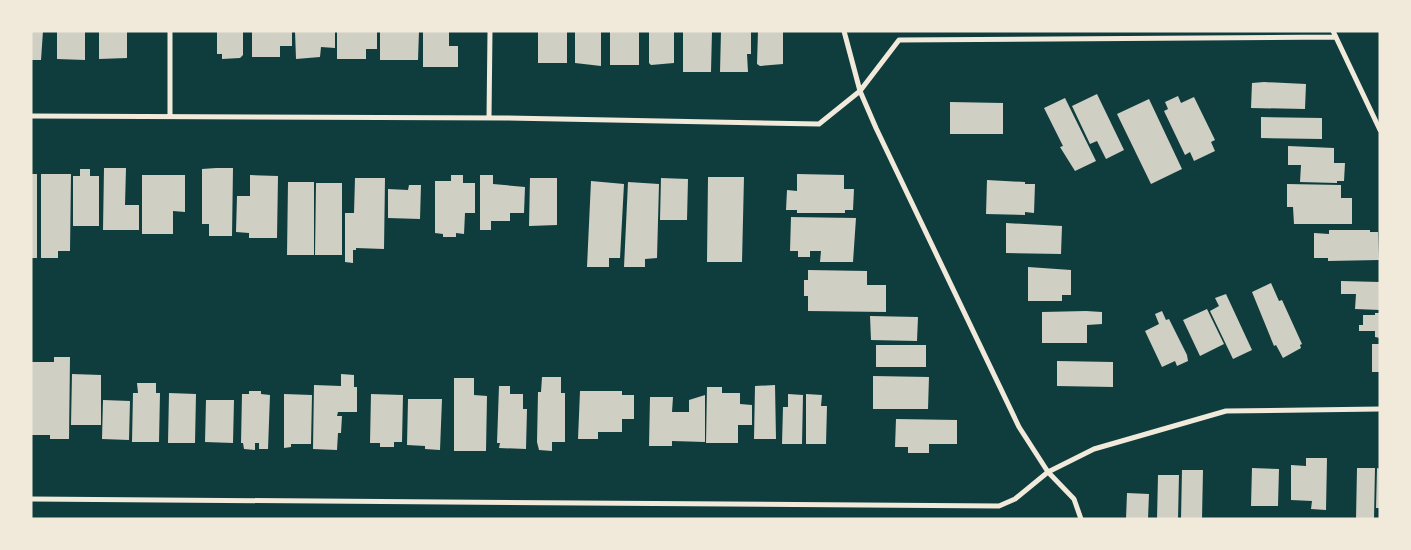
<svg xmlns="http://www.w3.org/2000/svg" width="1411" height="550" viewBox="0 0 1411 550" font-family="'Fira Sans Condensed',sans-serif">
	<rect width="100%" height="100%" fill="#0f3d3e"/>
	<path fill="#cfcfc3" d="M31,31H43L41,60H31Z
		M57,31H85V60L57,59Z
		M99,31H127V58L99,59Z
		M217,31H243V55L240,58L222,59V54H217Z
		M252,31H292V46H280V57H252Z
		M295,31H335V48L321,47L320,57L296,59Z
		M337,31H377V49H366V59H337Z
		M380,31H419L418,60H380Z
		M423,31H449V46H458V67H423Z
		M538,31H567V63H538Z
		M575,31H601V66L575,63Z
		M610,31H639V65H610Z
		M649,31H674V63L651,65L649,63Z
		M683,31H712L711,72H683Z
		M721,31H751V54H747L748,72H720Z
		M758,31H783V64L760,66L757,64Z
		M1264,82L1306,84L1305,109L1251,108L1252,83Z
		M1097,94L1124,150L1106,159L1097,141L1090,144L1072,106Z
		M1178,96L1181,103L1194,97L1215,140L1211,142L1215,151L1194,161L1190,152L1185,155L1164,111L1168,109L1165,102Z
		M1065,98L1096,161L1075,171L1060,147L1063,146L1044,108Z
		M1149,99L1182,169L1151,184L1117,114Z
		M950,102L1003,103V134H950Z
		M1261,117L1322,118V139L1261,138Z
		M1288,146L1334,148V163H1345L1344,181H1337V183L1300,182L1301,165H1288Z
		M104,168H126L125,205H139V230H103Z
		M216,168H233L232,236H209V224H202V169Z
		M80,169H90V176H99V226H73V176H80Z
		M31,174H37V258H31Z
		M41,174H71L70,251H58V258H41Z
		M797,174L844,175V189H854L853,210H845V213H797V210H786L787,190L797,191Z
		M142,175H185V212L173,211V234H142Z
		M250,175L278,176L277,238H249V233L236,232L237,196H250Z
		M451,175H463V183H475V213H465L464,234L456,233V237H443V234L435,233V181H451Z
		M480,175H493V184L525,187L524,213H510V221H491V230H480Z
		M708,177H744L742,262H707Z
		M355,178H385L384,249L356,248V250H353V263L345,262V213H354Z
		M530,178H557V225L529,226Z
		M661,178L688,179L687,220H660Z
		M987,180L1025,182V184H1035L1034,213L1025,212V215L986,214Z
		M591,181L624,184L620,258H609V267H587Z
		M288,182H314V255H287Z
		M628,182L659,184L657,258L645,259V267H624Z
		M316,183H342V255H315Z
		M1287,184L1341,185V198H1352V224H1294L1293,207H1287Z
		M409,185H421L420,219L388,218V189L408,190Z
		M791,217L856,218L853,262H820L821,251H810V257H798V251H790Z
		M1006,223L1062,226L1061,254L1006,253Z
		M1329,230H1370V232H1378L1379,260L1328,261V258H1314V233L1329,234Z
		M1028,267L1071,270V295H1062V301H1028Z
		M808,270L867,271V285H886V312L808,311V296H804V280H808Z
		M1341,281L1380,282V310L1355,309L1356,294H1341Z
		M1271,283L1279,301L1282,300L1302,344L1300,345L1301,348L1283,358L1276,345L1274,346L1252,292Z
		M1226,294L1252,350L1233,359L1210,311L1219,306L1215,298Z
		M1207,309L1224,344L1200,356L1183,320Z
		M1086,311L1102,312V324L1087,325V343H1042V312Z
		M1162,311L1166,320L1169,319L1187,355L1188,361L1177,366L1175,361L1162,367L1145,331L1159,324L1155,314Z
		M1375,313H1380V338L1375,337V331H1359V325H1363V315H1375Z
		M870,316L918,317L917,341L871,340Z
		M1372,344H1380V372H1372Z
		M876,345H926V367H876Z
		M54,357H70L69,439H50V435H31V362H54Z
		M1057,361L1113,362V387L1057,386Z
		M72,374L101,375V425H71Z
		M341,374L354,375V387H357V412H338L337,416H342L341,433H338L337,450L313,449L314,385L341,386Z
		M873,376L929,377L928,409H873Z
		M542,377H561V393H565V442H552V451L539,450L537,442L538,392H541Z
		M454,378H474V395L487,396L486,451H454Z
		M137,383H156V393H160L159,442H132L133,393H138Z
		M775,385L776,439H754L755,386Z
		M499,386H510V394H523V409H527L526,449L499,448L500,443H497Z
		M707,387H722V393H740V404L752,405V425H738V443H706Z
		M249,391H261V394L270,395L268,449H259V443H255V450L244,449L243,443H241L242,394H249Z
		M580,391H622V395H634V419H622V432H598V439H578Z
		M169,393L196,394L195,443H168Z
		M284,394L312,395L311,444H291V447L284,448Z
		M371,394L403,395L402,442H394V447H380V443H370Z
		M788,394L803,395L802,444H782L783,407H788Z
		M806,394L822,395L821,406H827L826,444H806Z
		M705,395V442L672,441V446H649L650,397H673L672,412H689V400Z
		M408,399H442L440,450L425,449V446L407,445Z
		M103,400L130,401L129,440L102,439Z
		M206,400H234L233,443L205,442Z
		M896,419L957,420V444H929V453H908V447H895Z
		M1306,458H1327L1326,510L1311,509L1312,501L1291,500V465L1306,466Z
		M1252,468L1279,469L1278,506H1251Z
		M1357,468H1375L1374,519H1356Z
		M1377,468L1380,469V508H1376Z
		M1182,470H1203L1202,519H1181Z
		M1158,475H1179L1178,519H1157Z
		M1127,493L1149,494L1148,519H1126Z"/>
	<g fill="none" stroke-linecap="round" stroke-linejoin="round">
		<path stroke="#f1e9da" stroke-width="5" d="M844,31L860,91L876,128L1019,427L1048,472L1074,499L1081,519
			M1333,31L1380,130
			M170,115V31
			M31,116L505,118L819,124L860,91L899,40L1336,37
			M489,118L490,31
			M31,499L999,506L1015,499L1048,472L1094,449L1226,411L1380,409"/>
	</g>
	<rect width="1411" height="550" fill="none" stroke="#f1e9da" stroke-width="65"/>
</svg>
